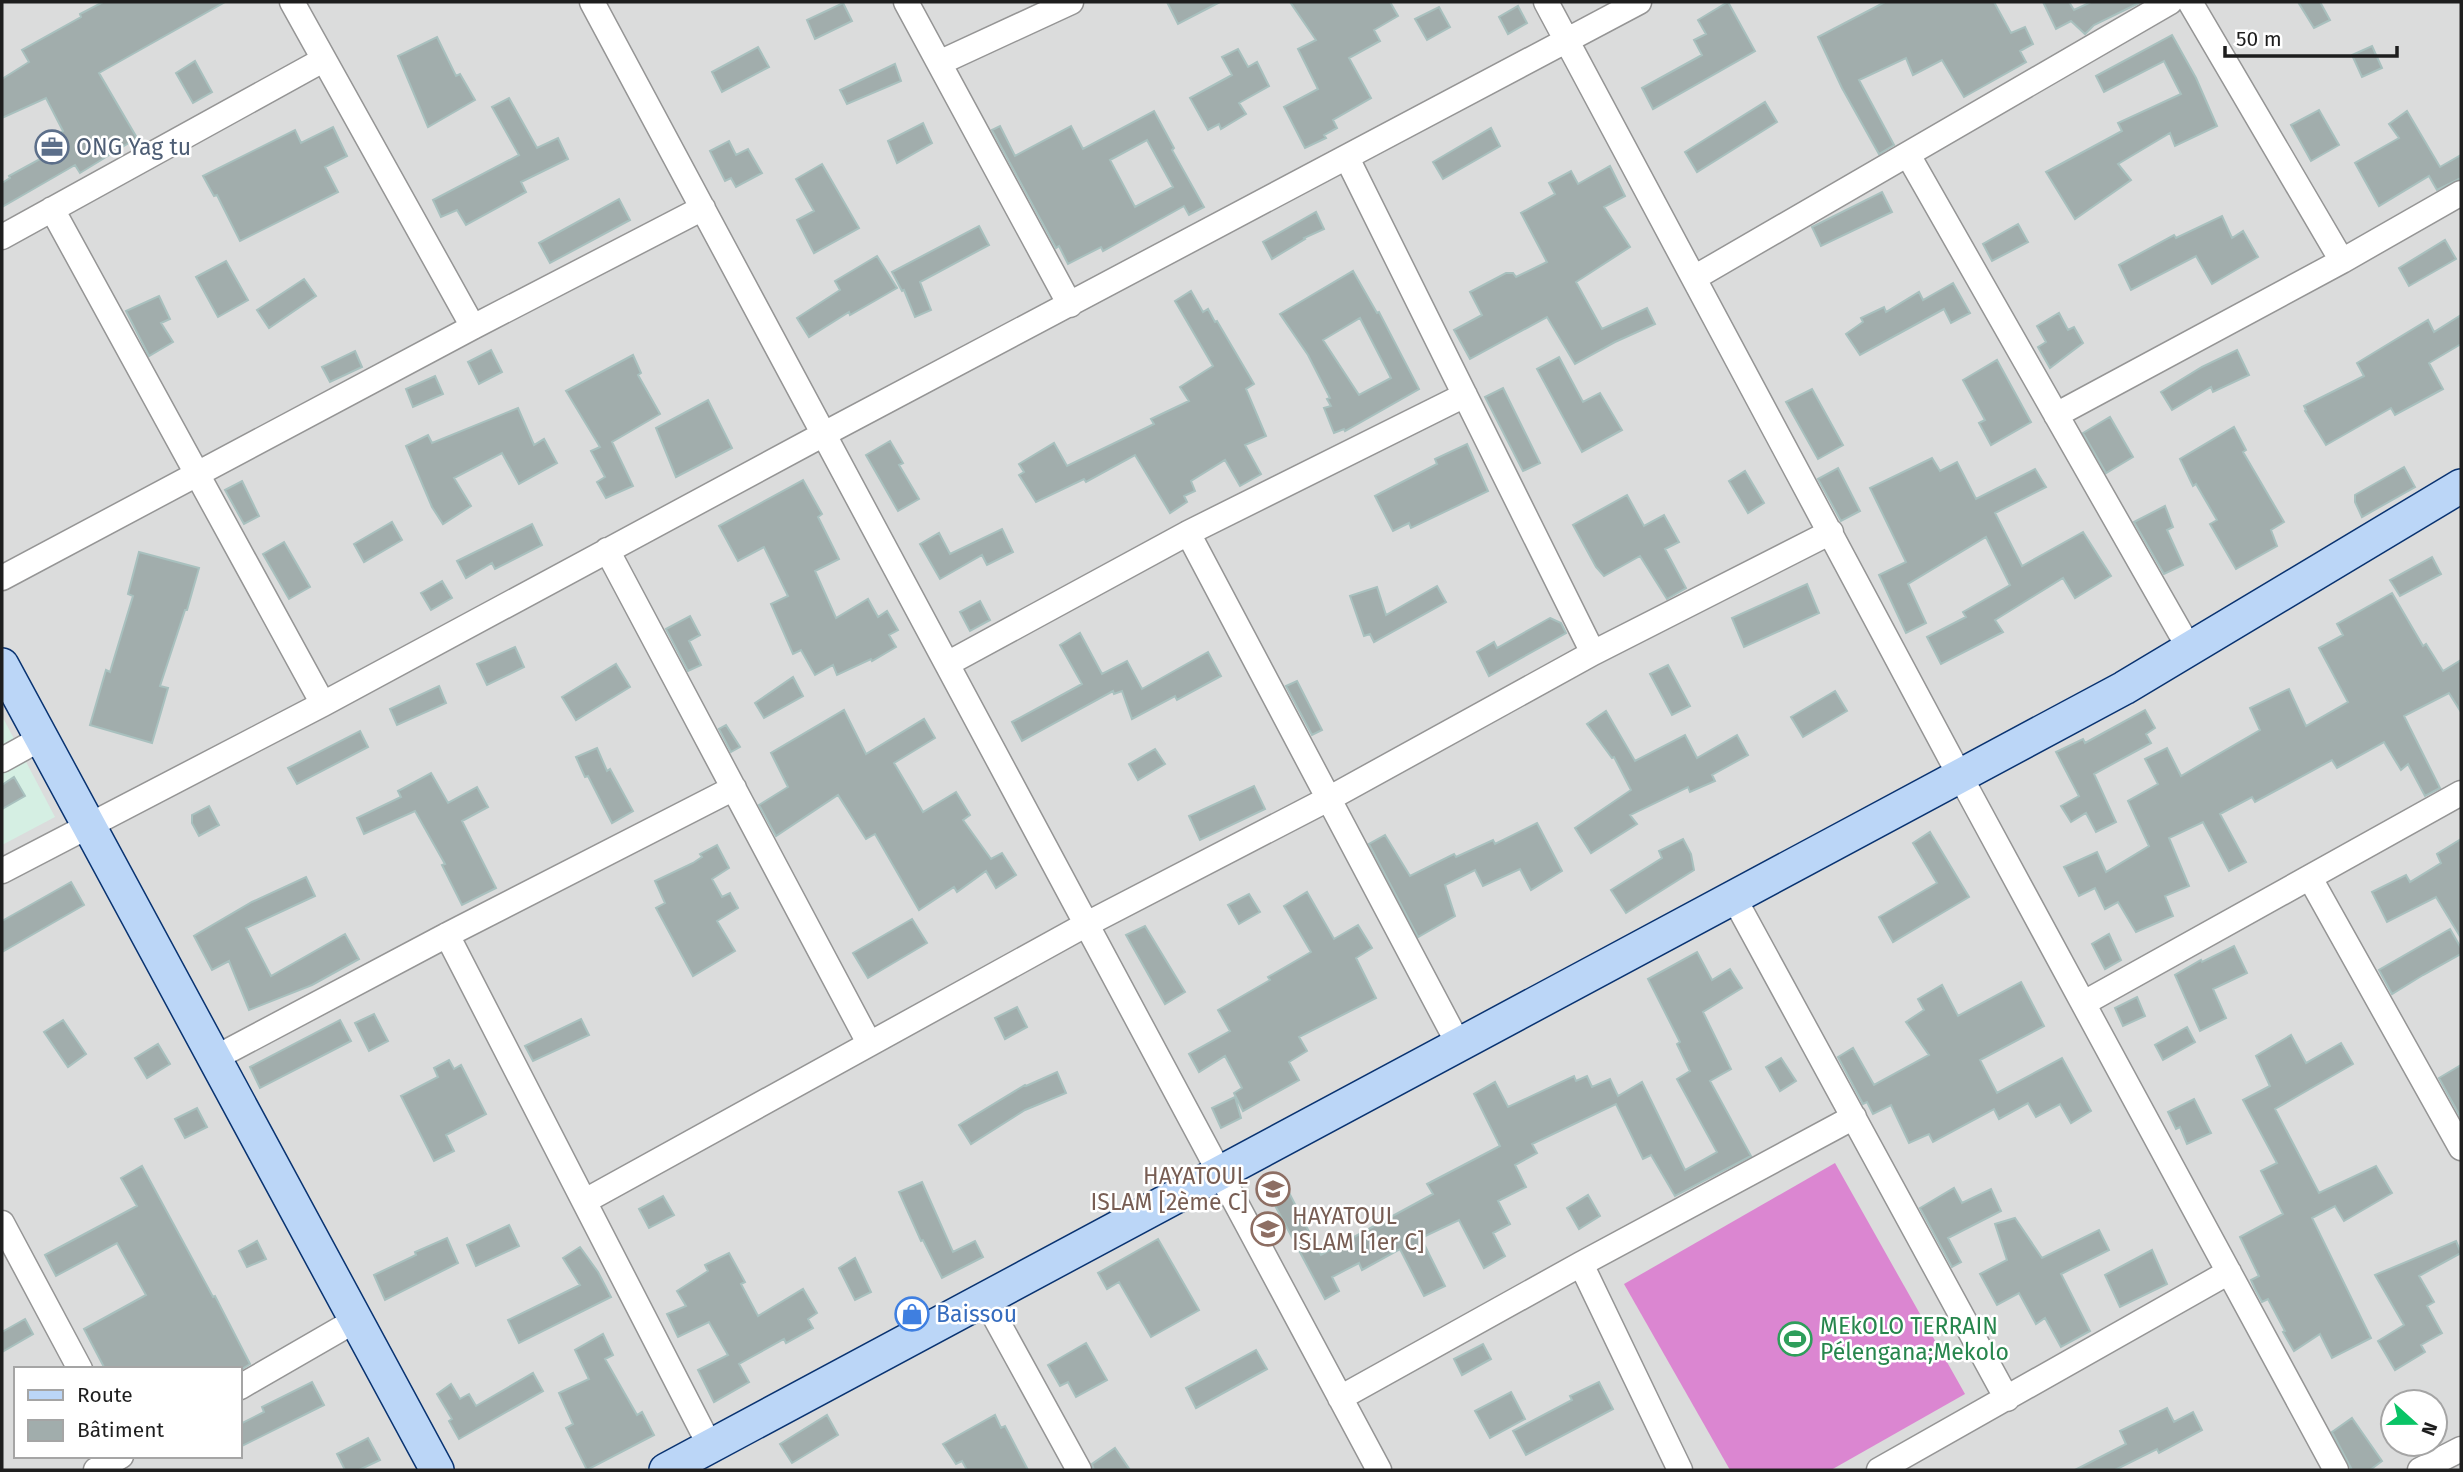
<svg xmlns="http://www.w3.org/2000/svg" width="2463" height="1472" viewBox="0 0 2463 1472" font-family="'Fira Sans',sans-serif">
	<rect width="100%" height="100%" fill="#e5edef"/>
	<path fill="#dbdcdc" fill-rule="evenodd" d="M2,2H2461V1470H2ZM16,1369H240V1456H16ZM2393,1402H2435V1444H2393Z"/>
	<path fill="#d5efe3" d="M2,716L55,817L2,845Z"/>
	<path fill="#db86d1" d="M1835,1163L1965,1394L1831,1470H1730L1624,1284Z"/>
	<path fill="#a1adac" stroke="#a8c0be" stroke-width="2" fill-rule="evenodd" d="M103,2H225L99,73L137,138L80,173L75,165L2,207V183L10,178L9,176L64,146L57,135L63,131L46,98L2,118V79L29,62L22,50L81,17L80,14Z
		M1167,2H1220L1178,24Z
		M1290,2H1390L1398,16L1374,30L1380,41L1349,58L1371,98L1333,120L1337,128L1324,135L1326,138L1305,148L1284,107L1318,89L1298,49L1316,40Z
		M1728,2L1755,51L1653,109L1642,88L1702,55L1694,40L1706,34L1698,20Z
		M1885,2H1994L2011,33L2025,27L2033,44L2020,51L2026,62L1964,97L1942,60L1913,75L1906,58L1859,80L1894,145L1879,154L1842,88L1818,37Z
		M2043,2H2069L2074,10L2091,2H2141L2094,25L2085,34L2071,21L2056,29Z
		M2298,2H2320L2330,20L2314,28Z
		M843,3L852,21L815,39L807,20Z
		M1518,6L1527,23L1508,34L1499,17Z
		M1439,7L1450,27L1427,40L1415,19Z
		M2172,35L2196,78L2217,126L2175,146L2170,133L2118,164L2131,180L2075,219L2046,172L2122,131L2118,123L2181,94L2164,61L2104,92L2096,76Z
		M437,37L456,76L460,74L475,100L428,127L398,56Z
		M2372,46L2382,68L2362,77L2352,55Z
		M758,47L769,67L722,92L712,72Z
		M1238,49L1248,67L1257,62L1269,86L1239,103L1246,114L1221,129L1219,124L1208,130L1190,98L1232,75L1222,57Z
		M195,61L212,92L193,103L176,73Z
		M895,64L901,81L847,104L840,90Z
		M509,98L537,148L558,138L568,159L521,182L526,192L466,225L457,210L441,217L433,200L519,155L492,107Z
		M1765,102L1777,122L1697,172L1685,152Z
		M2319,110L2339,145L2311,161L2291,125Z
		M1154,111L1174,148L1172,150L1204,207L1189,215L1184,206L1103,251L1101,247L1068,264L1059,246L1056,248L992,130L1000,126L1015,156L1071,126L1083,149ZM1147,140L1173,187L1135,207L1110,160Z
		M2407,111L2440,167L2461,155V178L2437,190L2429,176L2379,206L2355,163L2399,138L2389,124Z
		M923,123L932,143L897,163L888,141Z
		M333,127L347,156L325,167L338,192L240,241L217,195L214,196L203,176L295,130L301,143Z
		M1491,128L1500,146L1443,179L1433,162Z
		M729,141L736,155L748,149L762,173L736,187L731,178L725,181L710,151Z
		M822,164L859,228L814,253L797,220L814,211L796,179Z
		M1610,166L1625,196L1604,207L1630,247L1576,282L1602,329L1647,308L1655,324L1615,342L1575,364L1547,317L1470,359L1454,330L1482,315L1470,292L1506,273H1513L1516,277L1547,262L1521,213L1555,194L1549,183L1571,171L1578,184Z
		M1882,192L1892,212L1821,246L1812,227Z
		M619,199L630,220L550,263L539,243Z
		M1316,212L1324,229L1304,238L1305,239L1272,259L1263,242Z
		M2222,216L2232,238L2243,231L2258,257L2212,284L2196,256L2131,290L2119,265L2174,235L2176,238Z
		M2018,224L2028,242L1992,261L1983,244Z
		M979,226L989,245L920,282L931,310L915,317L904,290L902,291L892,272Z
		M2445,240L2456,259L2409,286L2399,268Z
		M877,256L897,288L850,315L849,312L809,337L797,318L840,290L835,281Z
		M226,261L248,300L218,317L196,277Z
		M1353,271L1377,313L1379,312L1419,389L1345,431L1344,429L1334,433L1324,408L1331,406L1327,399L1330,398L1308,355L1280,314ZM1360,318L1391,378L1359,395L1323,340Z
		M304,279L316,296L269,328L257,310Z
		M1953,283L1970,313L1951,323L1944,309L1860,355L1846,334L1863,322L1861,318L1884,307L1886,312L1919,292L1923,300Z
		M1191,291L1203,312L1208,309L1215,322L1217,321L1254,384L1246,389L1266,436L1245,445L1261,474L1240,486L1225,460L1191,481L1195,491L1184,496L1187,502L1170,513L1135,455L1086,482L1084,479L1036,502L1019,475L1024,472L1019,464L1054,443L1067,466L1154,424L1151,419L1189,401L1180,387L1213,366L1175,301Z
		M159,296L170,319L161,323L173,342L149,356L126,311Z
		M2059,313L2068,330L2074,327L2083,343L2050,368L2038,347L2046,342L2037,326Z
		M2461,315V344L2429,363L2443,389L2395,415L2391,408L2326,445L2305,411L2306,410L2304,406L2364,376L2357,363L2428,320L2434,332Z
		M491,350L502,372L479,384L468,362Z
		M2237,350L2249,375L2213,392L2211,387L2172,410L2161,392L2202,367Z
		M355,351L362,367L330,382L322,367Z
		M633,355L641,373L638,375L660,414L612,442L633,486L606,498L597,482L605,477L591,451L600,447L566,391Z
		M1559,357L1583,402L1600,393L1622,430L1582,452L1537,369Z
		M1997,360L2031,422L1991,445L1979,423L1985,420L1963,380Z
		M435,376L443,394L413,407L406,389Z
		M1503,388L1540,463L1523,471L1485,397Z
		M1812,389L1843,445L1818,459L1786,402Z
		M708,400L732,448L676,477L656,428Z
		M518,408L534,445L544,439L557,463L519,484L502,453L454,478L471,506L443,524L432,507L406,446L428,435L432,443Z
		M2110,417L2133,457L2106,473L2083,433Z
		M2234,427L2246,450L2243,452L2284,522L2271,530L2277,546L2236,569L2210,524L2217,520L2196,484L2193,486L2180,459Z
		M890,441L903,463L899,465L919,499L898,511L866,455Z
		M1467,444L1488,491L1411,528L1409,523L1393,531L1375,496L1437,464L1435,459Z
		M1932,458L1940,471L1957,462L1976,499L2035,469L2046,487L1995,513L2022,566L2083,532L2111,576L2075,598L2063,578L1995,620L2003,632L1941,664L1927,637L1966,617L1963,612L2010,585L1986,537L1908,584L1926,623L1906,633L1879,575L1906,562L1870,488Z
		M2404,467L2415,487L2362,517L2355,502V495Z
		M1838,468L1860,511L1841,521L1818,479Z
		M1745,471L1764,503L1748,513L1729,481Z
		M803,480L822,514L818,517L839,559L815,571L836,618L868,599L878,617L887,611L898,630L889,635L896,647L872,661L871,659L837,675L833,665L815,675L801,650L793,654L771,604L788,596L764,547L738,561L719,526Z
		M242,481L259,516L244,524L225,490Z
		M1627,495L1644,526L1664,515L1679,542L1665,549L1686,588L1667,599L1640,556L1604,576L1596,567L1573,525Z
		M2165,506L2173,527L2167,530L2183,565L2164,574L2134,522Z
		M392,522L402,540L364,562L354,544Z
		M532,524L542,545L495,569L492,563L466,578L457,561Z
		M1002,529L1013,552L987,565L982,555L940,579L920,544L939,533L950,554Z
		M284,542L310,587L289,599L263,554Z
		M139,552L199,568L187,610H185L160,686L168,688L152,743L90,725L106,670L110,672L133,596L128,594Z
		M2432,557L2441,574L2400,596L2390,580Z
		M442,581L452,598L431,610L421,593Z
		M1807,584L1819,613L1744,647L1732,618Z
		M1437,586L1446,602L1374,642L1370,634L1364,636L1350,596L1377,587L1386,615Z
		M2392,593L2423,646L2426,644L2443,671L2461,660V712L2449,693L2404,716L2440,788L2425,796L2408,764L2401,770L2384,742L2337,768L2332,760L2255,802L2252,797L2220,814L2246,862L2229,871L2203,822L2169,838L2189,886L2165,896L2173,916L2136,932L2118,902L2105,909L2095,888L2079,896L2064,867L2097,852L2106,872L2149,846L2128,801L2158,784L2145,759L2167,748L2181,776L2260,730L2250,708L2289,689L2306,726L2348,702L2319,648L2343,635L2337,624Z
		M980,601L990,620L970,631L960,612Z
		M690,616L700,635L689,641L701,665L688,671L666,629Z
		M1550,618L1561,623L1566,633L1489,676L1477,652L1494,642L1497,648Z
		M1080,633L1102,674L1127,661L1142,689L1208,652L1221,676L1177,700L1175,696L1132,719L1122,691L1114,694L1113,691L1022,741L1012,722L1082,684L1060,645Z
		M515,647L524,667L487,685L477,664Z
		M616,664L630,687L576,720L562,697Z
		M1668,665L1690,706L1672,715L1650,674Z
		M793,677L803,696L764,718L755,703Z
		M1297,681L1322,730L1312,735L1286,686Z
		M439,686L446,703L397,725L390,709Z
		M1835,691L1847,711L1803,737L1791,717Z
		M844,710L866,754L924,719L935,738L894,763L923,812L956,792L970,815L963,820L991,859L1002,853L1016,875L996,888L986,871L957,892L954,887L919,910L875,834L866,839L838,795L776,836L759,805L788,787L771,753Z
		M2145,710L2155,728L2146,734L2151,743L2094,774L2116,822L2096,832L2086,813L2071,822L2061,806L2079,796L2056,752L2083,739L2085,743Z
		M1606,711L1635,761L1685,735L1697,758L1737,735L1748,755L1712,775L1715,781L1690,792L1688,787L1630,815L1637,824L1591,853L1575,828L1631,790L1614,757L1612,758L1587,724Z
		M726,725L740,747L731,752L719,729Z
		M360,731L368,747L297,784L288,768Z
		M597,748L607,771L610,769L633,811L612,823L588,776L585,777L576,757Z
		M1155,749L1165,764L1138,780L1129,764Z
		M431,773L448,803L477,787L488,807L462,821L496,888L462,905L442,865L445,864L415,811L364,834L357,818L401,797L398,791Z
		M14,777L25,796L2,809V785Z
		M1254,786L1265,809L1200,840L1189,816Z
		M209,806L219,825L199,836L192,823V815Z
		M1537,823L1562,871L1531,890L1520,869L1483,886L1475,870L1445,885L1455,916L1418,937L1369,844L1385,835L1410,876L1454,854L1456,857L1493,840L1495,844Z
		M1930,832L1969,897L1893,942L1879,917L1937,883L1913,843Z
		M1683,839L1691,854L1694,870L1626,913L1611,890L1662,858L1659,851Z
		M2461,839V938L2436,897L2387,922L2372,892L2406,875L2410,882L2441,863L2437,854Z
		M717,845L729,868L712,879L722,897L730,893L738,908L717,921L735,951L693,976L656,908L665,903L655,881L693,863L702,857L700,854Z
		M306,877L315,896L246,928L271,976L345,934L359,959L312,985L249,1010L229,961L212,970L194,936L252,902Z
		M71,882L84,905L2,952V921Z
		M1307,892L1334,939L1358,925L1372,948L1356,958L1376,998L1299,1037L1307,1051L1289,1062L1299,1080L1243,1111L1234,1093L1242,1088L1225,1056L1199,1072L1189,1054L1230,1031L1218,1010L1270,980L1268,977L1311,952L1284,906Z
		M1249,894L1260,912L1239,924L1228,905Z
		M912,919L927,943L868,978L853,953Z
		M1145,926L1185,992L1165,1004L1126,935Z
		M2450,929L2461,948V954L2423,975L2392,994L2379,970Z
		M2109,934L2121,960L2105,969L2092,944Z
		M2234,946L2247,973L2213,989L2226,1018L2200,1031L2175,975L2201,960L2202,962Z
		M1697,952L1712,980L1730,969L1742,988L1703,1012L1731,1069L1710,1081L1751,1156L1675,1196L1651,1155L1643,1159L1616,1104L1532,1144L1537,1153L1515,1165L1526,1187L1498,1201L1510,1224L1493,1233L1505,1256L1484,1268L1459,1220L1421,1238L1445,1286L1424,1296L1400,1249L1362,1270L1359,1263L1332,1277L1339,1291L1325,1299L1264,1185L1281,1177L1321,1255L1433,1194L1427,1184L1500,1146L1474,1094L1495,1082L1508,1107L1574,1076L1576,1081L1587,1076L1592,1087L1610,1079L1618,1096L1642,1082L1685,1170L1717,1152L1677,1079L1690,1071L1677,1044L1680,1042L1648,979Z
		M2021,982L2044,1026L1980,1060L1997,1093L2062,1058L2091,1111L2071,1123L2060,1104L2036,1117L2028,1103L1999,1119L1994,1109L1933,1142L1929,1134L1909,1143L1891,1105L1873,1114L1867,1102L1863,1104L1838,1057L1853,1048L1874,1085L1929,1055L1906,1022L1924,1010L1918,999L1942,985L1958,1016Z
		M2137,997L2145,1016L2123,1026L2115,1008Z
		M1017,1007L1027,1027L1005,1039L995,1018Z
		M374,1014L388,1041L369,1051L355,1023Z
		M581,1019L589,1035L533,1061L525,1046Z
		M63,1020L86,1054L68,1067L44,1032Z
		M340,1020L351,1041L260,1088L250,1067Z
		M2187,1027L2195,1042L2163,1060L2155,1045Z
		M2291,1035L2306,1063L2341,1043L2353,1064L2275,1109L2319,1193L2376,1166L2392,1193L2344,1221L2335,1206L2312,1218L2371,1338L2332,1358L2320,1334L2294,1351L2283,1332L2285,1331L2268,1299L2262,1302L2255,1289L2251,1280L2259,1276L2240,1237L2283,1214L2261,1171L2277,1163L2243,1100L2270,1086L2256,1056Z
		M158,1044L170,1064L147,1078L135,1058Z
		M1781,1058L1796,1081L1780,1091L1766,1067Z
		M449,1060L454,1069L461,1065L486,1114L446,1135L454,1151L434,1161L401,1096L438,1077L434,1068Z
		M2461,1065V1118L2439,1078Z
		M1057,1072L1066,1093L1025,1110L971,1144L959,1125L1025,1085L1026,1086Z
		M1235,1097L1241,1118L1221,1128L1212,1108Z
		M2194,1099L2211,1133L2187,1144L2180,1127L2176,1129L2168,1112Z
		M197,1108L207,1127L185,1138L175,1119Z
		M142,1166L213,1297L215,1296L250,1364L242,1369H105L84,1329L146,1295L117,1243L56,1276L45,1255L137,1206L121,1178Z
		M922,1182L953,1252L975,1241L983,1257L942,1278L923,1240L921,1241L899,1192Z
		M1954,1188L1962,1203L1991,1189L2001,1211L1948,1238L1961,1262L1952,1267L1920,1208Z
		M1588,1195L1600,1216L1579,1229L1567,1208Z
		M663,1196L674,1215L649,1228L639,1209Z
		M2015,1218L2042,1258L2099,1230L2109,1250L2061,1274L2090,1331L2061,1347L2045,1318L2036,1324L2019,1293L1997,1305L1980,1274L2007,1260L1995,1224Z
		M509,1225L519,1246L476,1266L467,1245Z
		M447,1238L458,1263L385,1300L374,1275L416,1255L415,1252Z
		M1158,1239L1199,1310L1151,1337L1119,1282L1107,1289L1098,1273Z
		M257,1241L266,1259L247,1267L239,1251Z
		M2456,1241L2461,1253L2419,1276L2434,1302L2427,1306L2442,1333L2421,1345L2425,1352L2395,1370L2378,1341L2404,1325L2375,1275Z
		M580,1247L598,1272L611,1297L519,1343L508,1320L580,1285L563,1258Z
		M2152,1250L2167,1284L2120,1307L2105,1275Z
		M729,1253L745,1282L741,1284L758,1316L803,1289L817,1313L808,1319L813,1328L786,1343L784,1339L739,1364L749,1382L714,1402L698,1370L728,1355L709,1322L678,1337L667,1314L686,1306L677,1291L708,1271L705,1265Z
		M855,1258L871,1292L855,1300L839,1268Z
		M25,1319L33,1334L2,1352V1332Z
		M603,1334L613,1355L605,1359L637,1415L642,1412L654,1435L587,1470L566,1428L573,1424L559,1393L589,1379L575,1350Z
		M1086,1343L1107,1380L1076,1397L1068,1382L1060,1386L1048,1365Z
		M1483,1344L1491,1359L1462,1375L1454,1359Z
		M1256,1350L1267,1369L1196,1408L1186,1388Z
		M533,1373L543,1391L459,1439L449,1421L452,1419L437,1394L451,1384L460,1399L469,1394L476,1406Z
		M312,1382L324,1405L240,1447V1424L264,1412L262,1407Z
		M1599,1382L1613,1409L1526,1455L1513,1431L1572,1400L1570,1396Z
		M1511,1392L1525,1419L1490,1438L1475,1411Z
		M2167,1408L2174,1422L2193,1412L2202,1430L2159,1453L2157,1449L2115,1470H2075L2126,1444L2120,1431Z
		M827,1415L838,1435L792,1463L780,1444Z
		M995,1415L1001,1428L1005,1426L1028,1470H967L962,1461L956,1464L943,1444Z
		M2352,1418L2382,1461L2370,1470H2352L2332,1432Z
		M368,1438L380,1460L359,1470H345L337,1454Z
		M1115,1448L1130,1470H1094L1092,1464Z"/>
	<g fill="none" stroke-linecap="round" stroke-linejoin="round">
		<defs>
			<path id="street" d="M292,2L473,327
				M592,2L1379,1470
				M906,2L1070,305
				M1546,2L1960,776L2336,1470
				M2190,2L2342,261
				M939,63L1071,2
				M1908,155L2189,648
				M1347,158L1593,653
				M52,209L323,704
				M2,237L323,60
				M1694,278L2170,2
				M2056,415L2342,261L2461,193
				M1188,533L1459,1045
				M607,550L869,1043
				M2,578L473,327L703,208
				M947,664L1188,533L1465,395
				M2,760L40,739
				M2,871L323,704L824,434L1639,2
				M2310,878L2461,1148
				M1734,898L2007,1399
				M447,935L710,1446
				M2084,1003L2461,793
				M215,1058L447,935L734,788
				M585,1201L1087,924L1330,798L1593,653L1831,532
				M2,1223L80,1369
				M1581,1264L1680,1470
				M985,1299L1079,1470
				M240,1387L356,1320
				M1340,1398L1581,1264L1854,1117
				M96,1470L121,1456
				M1879,1470L2229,1272
				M2420,1470L2461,1449"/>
			<path id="secondary" d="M2,665L437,1470
				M666,1470L2124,688L2461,486"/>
		</defs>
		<use href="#street" stroke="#959595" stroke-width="27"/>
		<use href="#secondary" stroke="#093371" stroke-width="36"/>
		<use href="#street" stroke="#fff" stroke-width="24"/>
		<use href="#secondary" stroke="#bbd6f7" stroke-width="33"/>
	</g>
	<defs>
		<symbol id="office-ring" viewBox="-11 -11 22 22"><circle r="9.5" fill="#fff" stroke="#5c6f8a" stroke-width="1.5"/><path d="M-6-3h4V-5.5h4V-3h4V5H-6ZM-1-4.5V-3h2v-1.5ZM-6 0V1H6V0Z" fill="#5c6f8a"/></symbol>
		<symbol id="school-ring" viewBox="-11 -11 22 22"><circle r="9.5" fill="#fff" stroke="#8d6e63" stroke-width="1.5"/><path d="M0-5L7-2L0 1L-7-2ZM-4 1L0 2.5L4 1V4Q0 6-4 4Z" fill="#8d6e63"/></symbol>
		<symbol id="shop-ring" viewBox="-11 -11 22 22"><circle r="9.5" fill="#fff" stroke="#3f7fe0" stroke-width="1.5"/><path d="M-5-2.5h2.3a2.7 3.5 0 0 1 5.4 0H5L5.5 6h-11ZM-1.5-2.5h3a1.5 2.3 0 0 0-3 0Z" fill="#3f7fe0"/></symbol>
		<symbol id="stadium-ring" viewBox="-11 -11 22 22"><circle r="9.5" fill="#fff" stroke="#2e9e5b" stroke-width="1.5"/><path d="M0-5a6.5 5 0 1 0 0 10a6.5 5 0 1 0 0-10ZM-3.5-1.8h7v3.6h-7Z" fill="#2e9e5b"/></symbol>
	</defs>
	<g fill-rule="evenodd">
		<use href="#office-ring" x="33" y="128" width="38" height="38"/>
		<use href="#school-ring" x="1254" y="1170" width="38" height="38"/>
		<use href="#school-ring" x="1249" y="1210" width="38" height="38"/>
		<use href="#shop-ring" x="893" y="1295" width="38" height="38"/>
		<use href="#stadium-ring" x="1776" y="1320" width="38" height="38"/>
	</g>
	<g text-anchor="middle" stroke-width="5" stroke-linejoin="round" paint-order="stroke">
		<g font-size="23" fill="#4e5e75" stroke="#fff" text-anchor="start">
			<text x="76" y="155">ONG Yag tu</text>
		</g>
		<g font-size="23" fill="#785e54" stroke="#fff" text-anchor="end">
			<text x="1248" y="1184">HAYATOUL<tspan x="1248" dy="26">ISLAM [2ème C]</tspan></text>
			<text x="1292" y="1224" text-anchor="start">HAYATOUL<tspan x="1292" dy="26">ISLAM [1er C]</tspan></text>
		</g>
		<g font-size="23" fill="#366cbe" stroke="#fff" text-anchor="start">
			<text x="936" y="1322">Baissou</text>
		</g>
		<g font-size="23" fill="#27864d" stroke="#fff" text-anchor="start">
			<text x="1820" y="1334">MEkOLO TERRAIN<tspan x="1820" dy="26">Pélengana;Mekolo</tspan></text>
		</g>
	</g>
	<rect width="2463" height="1472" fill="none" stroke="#1e1e1e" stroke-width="7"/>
	<rect x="14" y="1367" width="228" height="91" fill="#ffffff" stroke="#a5a5a5" stroke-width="2"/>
	<rect x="28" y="1390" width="35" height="10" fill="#bbd6f7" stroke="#a5a5a5" stroke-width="2"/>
	<text x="77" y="1402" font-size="21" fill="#1e1e1e">Route</text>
	<rect x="28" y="1420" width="35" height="21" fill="#a1adac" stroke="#a5a5a5" stroke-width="2"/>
	<text x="77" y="1437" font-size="21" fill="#1e1e1e">Bâtiment</text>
	<g transform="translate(2414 1423) rotate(111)"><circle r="33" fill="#ffffff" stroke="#a5a5a5" stroke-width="2"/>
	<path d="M0-5L12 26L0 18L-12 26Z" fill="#09c466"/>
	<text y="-10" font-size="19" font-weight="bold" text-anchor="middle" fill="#1e1e1e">N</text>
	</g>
	<path d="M2225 46v10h172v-10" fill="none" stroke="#1e1e1e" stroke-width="3.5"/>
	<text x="2236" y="46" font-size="21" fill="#1e1e1e" stroke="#ffffff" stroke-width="5" paint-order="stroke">50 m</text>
</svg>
